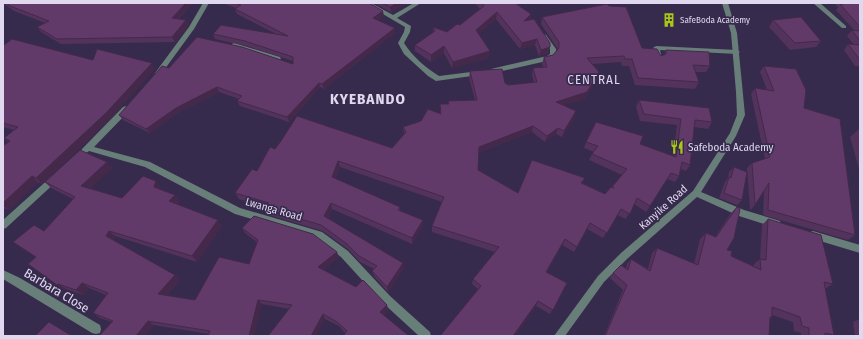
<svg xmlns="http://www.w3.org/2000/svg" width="863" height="339" viewBox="0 0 863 339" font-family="'Fira Sans Condensed',sans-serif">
	<rect width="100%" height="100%" fill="#372b4d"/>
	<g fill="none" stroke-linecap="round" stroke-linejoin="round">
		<path fill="#687e79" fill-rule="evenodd" d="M656,46L737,50L740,52L737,54L660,50L662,59L659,61L656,59L653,48Z"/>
		<path fill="#687e79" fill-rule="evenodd" d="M203,3H209L194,29L159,77H155V73L189,27Z
			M364,3H371L393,15L414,3H421L397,18L411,26L410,32L404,43C412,56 426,68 439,76L479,71L482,73L479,75L436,81L428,76L404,54L398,43L404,32L405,27Z
			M722,3H728L737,33L745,115L736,136L701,192L744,210L780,221L781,224L780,227L777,228L739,216L697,197L627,259L604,282L565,336H554L598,276L621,253L693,191L730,133L737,115L736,92L731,33Z
			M813,3H820L846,26V28H842Z
			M544,34L546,35L556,49V55L551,60L493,73H491V69L547,56L550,54V49L541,36Z
			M234,43L280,57L281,59L278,61L232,46V44Z
			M126,106L130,109L129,111L94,147L150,162L240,208L322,232L348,251L390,296L430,332L431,336H419L383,303L341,257L316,238L235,214L145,167L89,151L85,154L82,153L81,151L82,149L123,107Z
			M55,175L58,176L59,178L58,180L6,228L3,229V220L52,176Z
			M813,231L860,245V253L810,238L809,235L810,232Z
			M3,270L20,278L100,325L101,329L100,333L96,334L92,333L3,279Z"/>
	</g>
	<path fill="#53325b" d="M3,3H193L178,19L186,20L189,25L175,42L61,44L41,32L37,27L45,23L14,11Z
		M222,3H369L384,16L378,20L395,33L324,89L320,87L289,122L240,106L237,101L239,99L219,92L179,112L150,133L123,120L119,115L169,68L293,64V61L247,46L215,39L213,34H276L237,14L235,9L236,8Z
		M374,3H402L403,5L391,12Z
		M475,3H515L531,14L530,19L548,53L539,56L535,45L520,49L496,19L479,34L489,58L452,68L444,53L431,62L415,51V45L433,33V27L447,32L460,25L480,9Z
		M836,3H860V66H855L844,50L848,44L854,45L847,36L852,30H854L836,10L838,7L835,4Z
		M542,17L642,48L661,56L664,55L666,50L710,66L706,72H695L699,82L695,89L635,85L629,66H622L621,62L592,64L597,79L585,99L564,105L574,118L562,137L556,134L545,142L532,132L478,153V170L518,193L583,183L605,194L622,175L589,160L592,154L594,152L584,148L586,142L640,144L673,156L677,125L640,121L636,107L639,100L712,122L708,129L694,127L690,165L686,171L681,169L679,176L675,182L667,179L646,212L634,204L626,219L617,215L603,238L587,229L574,252L562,245L547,272L567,283L550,314L536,306L515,336H440L478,289L472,284L473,279L495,252L432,232V226L442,202L340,167L335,179L400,207V210L423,225L412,244L332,209L328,218L404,268L388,292L374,276L372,271L374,269L360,262L349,250L323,231L266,214L263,208L265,207L239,199L235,193L257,171L275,149L392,148L404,134L403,127L421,121L440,113V104H448V101L475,100L469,78L470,71L505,83L508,85L534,83L532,74L533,68H543L542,63L544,57L553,55L557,50V48L541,24Z
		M773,20L821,41L816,47L790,50L769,27Z
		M3,44L93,60L155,69L110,119L42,184L38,182L9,210L3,208V146L8,142L4,138L14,130L3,127Z
		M764,66L804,108L855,235L848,240L763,215L764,191L755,205L750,210L747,168L752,163L765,159L751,94L755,88L767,90L760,72Z
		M859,129L860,130V172L850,137Z
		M107,162L112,168L90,188L122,198L161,187L160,189L175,195L179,201L176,204L222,226L197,262L115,236L113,240L175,275L180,280L166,296L195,300L249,264L258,243L245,233L242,228L339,257L323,270L387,305L388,310L383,315L345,333L339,326L325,319L289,309L262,304L209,334L154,325L145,336H99L112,322L100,318L93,313L106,295L89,288L83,295L66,289L65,290L57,285L35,257L13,242L44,231L73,199L51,188L45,182Z
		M734,167L742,200L737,205L719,198L725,182L728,178L729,172Z
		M737,207L727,250L731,256L754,266V264L760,259L762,225L768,219L833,284L825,289L834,335L833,336H801V333L794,331L793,322L772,315V317L770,319L769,336H604L623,290L610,278L613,273L626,268L627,264L631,259L648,269L652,253L657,248L694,264L700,239L706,233L715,237L731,213Z
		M860,319V336H855L853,322Z"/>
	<path fill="#44294a" d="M186,3H193L174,22L172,18Z
		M397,3H402L403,5L391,12L390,7Z
		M383,11L384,16L374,23L373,18Z
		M497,12L496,19L476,37V30Z
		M531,14L530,21H524Z
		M186,20L189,25L175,42L172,37Z
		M395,28V33L324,89L322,84Z
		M537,39L535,45L520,49L522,43Z
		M444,46V53L431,62V55Z
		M550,47L548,53L539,56L541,50Z
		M490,51L489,58L452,68L453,62Z
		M152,63L155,69L110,119L42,184L36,178Z
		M599,72L597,79L585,99L554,108L556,102Z
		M319,83L320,87L289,122L287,117Z
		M217,87L219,92L179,112L150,133L146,129L176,108Z
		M576,111L574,118L562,137L564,131Z
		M533,126L532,132L478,153L479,147Z
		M558,128L556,134L545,142L547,136Z
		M338,161L340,167L333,183L332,177Z
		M107,162L112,168L87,192L81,186Z
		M32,176L38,182L9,210L3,206V203Z
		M156,181L161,187L159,193L154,187Z
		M175,195L179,201L174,206L169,201Z
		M331,203L332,209L326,222L324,216Z
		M218,220L222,226L197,262L192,256Z
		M423,220V225L412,244V238Z
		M109,231L115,236L112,242L106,236Z
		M565,239L562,245L544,277L546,272Z
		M337,252L339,257L320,272L318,267Z
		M403,263L404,268L388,292L387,287Z
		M175,275L180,280L163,299L158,294Z
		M82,283L89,288L83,295L76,290Z
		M58,284L66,289L65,290L57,285Z
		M258,300L262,304L254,336H249Z
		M538,301L536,306L515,336H513Z
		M387,305L388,310L381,317L380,312Z
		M323,314L325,319L316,336H311Z
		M148,321L154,325L145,336H136Z"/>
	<path fill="#613a6a" stroke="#44294a" d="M6,3H186L172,18L186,20L172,37L57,39L37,27L49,21L10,6Z
		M234,3H369L383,11L373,18L395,28L322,84L319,83L287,117L237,101L242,96L217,87L176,108L146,129L119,115L162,66L169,68L197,37L242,47L293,64V57L245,41L213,34L221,25L288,36L235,9L241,5Z
		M383,3H397L390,7Z
		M482,3H515L531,14L524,21L534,19L550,43V47L541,50L537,39L522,43L497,12L476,30L490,51L453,62L444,46L431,55L415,45L435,31L433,27L447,32L457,24L460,25L484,6Z
		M843,3H860V27L840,4H844Z
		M607,4L609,6L626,7L642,48L657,49L661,56L666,54V50L709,52L710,66L693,65L699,82L638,78L632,59H625L624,56L587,58L599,72L587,92L556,102L576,111L564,131L558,128L547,136L533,126L479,147L478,170L518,193L532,160L585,178L581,183L605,194L611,187L614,188L612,187L627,169L592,154L598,146L586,142L596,122L643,136L640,144L676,157L681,119L644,114L639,100L709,108L712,122L695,120L690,165L682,162L679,176L671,173L650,206L637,198L630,214L621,209L607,233L590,223L577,247L565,239L546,272L567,283L553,310L538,301L513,336H440L481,286L473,279L499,247L432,226L444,197L338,161L332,177L400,207L398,210L423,220L412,238L331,203L324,216L403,263L387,287L372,271L377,266L359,256L347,244L321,225L263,208L269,203L235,193L252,169L257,171L270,147L275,149L281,141L297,116L392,148L406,132L403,127L421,121L428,109L441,114L440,104H449L448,101L477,100L470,71L502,69L505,83L508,85L537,82L533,68L547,67L544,57L553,55L559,48V42L542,17Z
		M801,17L821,41L795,43L773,20Z
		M852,30L860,31V41Z
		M12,39L93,60L97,49L152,63L106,113L36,178L32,176L3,203V146L10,141L4,138L18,127L3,123V44L4,45Z
		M848,44L860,45V60Z
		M764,66L796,69L806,90L804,108L840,119L855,235L768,210L769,183L755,205L752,163L770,157L755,88L774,91Z
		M80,150L107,162L81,186L122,198L143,176L156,181L154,187L175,195L169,201L218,220L192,256L109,231L106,236L175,275L158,294L195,300L219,257L249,264L258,240L242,228L254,216L313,234L337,252L318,267L356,287L363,280L387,305L380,312L409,336H343L347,331L337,322L323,314L311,336H268L292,305L258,300L249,336H208L210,331L148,321L136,336H99L113,321L93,313L108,293L82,283L76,290L58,284L57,285L28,264L36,257L13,242L34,225L44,231L75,197L45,182Z
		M734,167L747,172L742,200L724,193L729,177L731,178Z
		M737,207L740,209L734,238L727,250L732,251L731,256L761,270L760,259L766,260L768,219L821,235L833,284L824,282L834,335L825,333V336H809V328L802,326L800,317L772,307V317H770L769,336H605L627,285L613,273L621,265L628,270L631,259L650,271L657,248L698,265L706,233L716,237Z
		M49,322L72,336H35Z"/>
	<defs>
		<symbol id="building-bare" viewBox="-9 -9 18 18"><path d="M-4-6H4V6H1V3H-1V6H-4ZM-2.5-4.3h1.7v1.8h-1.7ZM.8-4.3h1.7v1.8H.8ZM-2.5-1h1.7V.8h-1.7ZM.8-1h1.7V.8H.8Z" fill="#aac717" stroke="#372b4d" stroke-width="2.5" paint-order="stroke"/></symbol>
		<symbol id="restaurant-bare" viewBox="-9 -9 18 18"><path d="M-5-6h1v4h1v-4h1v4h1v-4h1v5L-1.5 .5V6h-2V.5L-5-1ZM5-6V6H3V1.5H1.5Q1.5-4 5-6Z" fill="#aac717" stroke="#372b4d" stroke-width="2.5" paint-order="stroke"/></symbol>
	</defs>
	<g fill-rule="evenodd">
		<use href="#building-bare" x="659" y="10" width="20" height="20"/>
		<use href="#restaurant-bare" x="667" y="137" width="20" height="20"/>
	</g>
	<g text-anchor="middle" stroke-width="3.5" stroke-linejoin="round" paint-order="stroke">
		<g font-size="9" fill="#dfd8ee" stroke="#372b4d" text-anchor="start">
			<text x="680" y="23">SafeBoda Academy</text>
		</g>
		<g font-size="11" fill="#dfd8ee" stroke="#372b4d" text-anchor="start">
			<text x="688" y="151">Safeboda Academy</text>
		</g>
		<g font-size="11" fill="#dfd8ee" stroke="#372b4d">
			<text transform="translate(663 207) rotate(-42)" y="4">Kanyike Road</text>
			<text transform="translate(274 209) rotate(16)" y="4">Lwanga Road</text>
		</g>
		<g font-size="13" letter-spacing="1" fill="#dfd8ee" stroke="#372b4d">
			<text x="594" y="84">CENTRAL</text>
		</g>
		<g font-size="13" fill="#dfd8ee" stroke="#372b4d">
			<text transform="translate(57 290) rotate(31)" y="5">Barbara Close</text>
		</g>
		<g font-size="15" font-weight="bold" letter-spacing="1" fill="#dfd8ee" stroke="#372b4d">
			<text x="368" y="104">KYEBANDO</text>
		</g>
	</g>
	<rect width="863" height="339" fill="none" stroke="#dfd8ee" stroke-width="8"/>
</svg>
